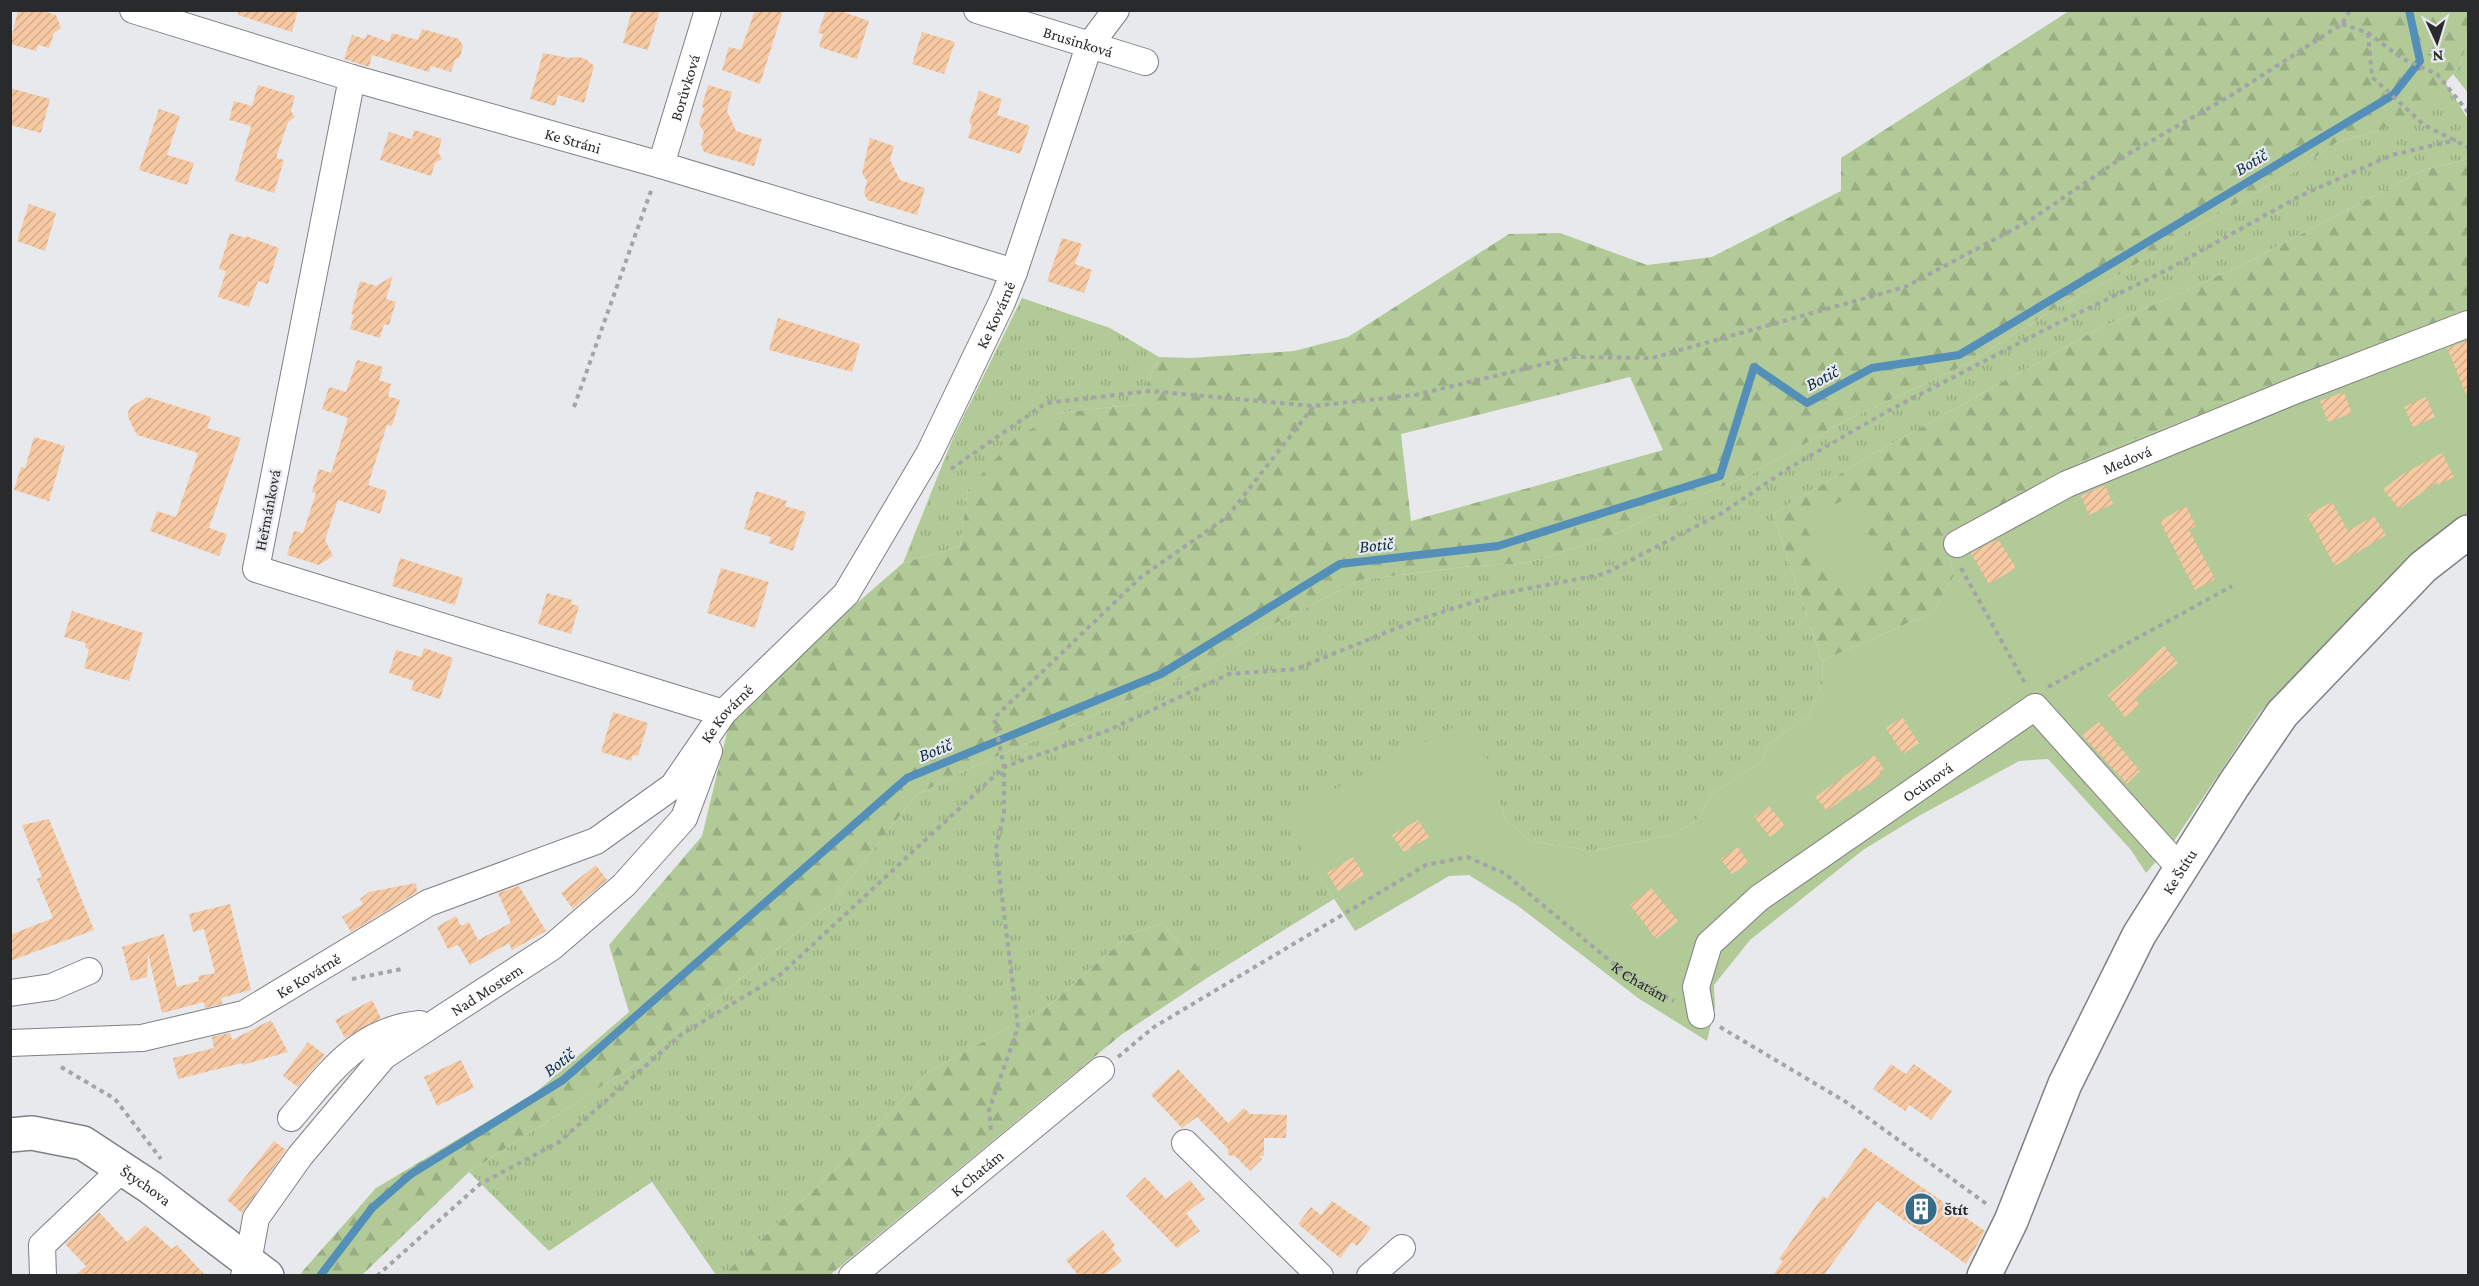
<svg xmlns="http://www.w3.org/2000/svg" width="2479" height="1286" viewBox="0 0 2479 1286" font-family="'Crimson Pro',serif">
	<defs>
		<pattern id="grass-tufts" width="24" height="20" patternUnits="userSpaceOnUse" patternTransform="scale(1.5)"><rect width="24" height="20" fill="#b1ca97"/><path d="M3 7l-1-3M5 7V3M7 7l1-3M15 17l-1-3M17 17v-4M19 17l1-3" fill="none" stroke="#98ae82"/></pattern>
		<pattern id="forest-firs" width="22" height="20" patternUnits="userSpaceOnUse" patternTransform="scale(1.5)"><rect width="22" height="20" fill="#b1ca97"/><path d="M5 1l3.5 6h-7zM16 11l3.5 6h-7z" fill="#98ae82"/></pattern>
		<pattern id="building-hatch" width="6" height="6" patternUnits="userSpaceOnUse" patternTransform="scale(1.5)"><rect width="6" height="6" fill="#f6c9a3"/><path d="M-1 1l2-2M0 6l6-6M5 7l2-2" fill="none" stroke="#d3ad8c"/></pattern>
	</defs>
	<rect width="100%" height="100%" fill="#e8e9ed"/>
	<path fill="url(#grass-tufts)" d="M2468,40V93L2453,74L2459,67Z
		M2445,82L2468,119V159L2423,170L2242,265L2096,330L1868,457L1773,514L1822,661L1823,683L1809,715L1769,744L1761,762L1713,793L1697,820L1671,835L1593,851L1530,841L1505,819L1499,800L1287,825L1334,899L1207,978L1163,923L1130,934L1048,1006L928,1072L852,1154L723,1275H716L652,1182L549,1251L469,1172L642,1060L830,905L916,795L979,764L1204,669L1253,635L1360,580L1471,566L1518,564L1545,558L1619,533L1655,514L1752,474L1847,420L1971,362L2049,312L2122,273L2204,222L2297,170L2337,142L2378,131Z
		M1022,298L1110,328L1159,357L1138,404L1058,413L968,489L960,546L903,563L953,438Z"/>
	<path fill="url(#forest-firs)" fill-rule="evenodd" d="M2069,11H2468V40L2459,67L2423,109L2378,131L2337,142L2297,170L2204,222L2122,273L2049,312L1971,362L1847,420L1752,474L1655,514L1619,533L1545,558L1518,564L1471,566L1360,580L1253,635L1204,669L979,764L916,795L830,905L642,1060L469,1172L362,1275L304,1276L301,1273L376,1188L535,1093L629,1012L609,945L702,836L732,712L903,563L960,546L968,489L1014,439L1058,413L1138,404L1159,357L1191,358L1294,351L1348,337L1509,234L1560,233L1647,265L1712,257L1841,191V158ZM1630,377L1663,450L1411,521L1401,434Z
		M2468,159V311L2097,454L1945,536L1954,576L1933,612L1822,661L1773,514L1868,457L2096,330L2242,265L2423,170Z
		M1163,923L1207,978L1121,1035L830,1275H723L852,1154L928,1072L1048,1006L1130,934Z"/>
	<path fill="#b1ca97" d="M2468,311V513L2383,583L2261,711L2174,841L2146,873L2131,850L2048,759L2019,761L1917,817L1863,850L1750,940L1714,985L1715,1007L1707,1041L1638,998L1518,906L1469,875L1449,876L1355,931L1286,825L1291,812L1452,728L1471,742L1492,764L1499,800L1505,819L1530,841L1593,851L1671,835L1697,820L1713,793L1761,762L1769,744L1809,715L1823,683L1822,661L1933,612L1954,576L1945,536L2097,454Z
		M1853,495L1884,574L1847,602L1802,521Z"/>
	<g fill="none" stroke-linecap="round" stroke-linejoin="round">
		<path stroke="#538fb9" stroke-width="8" d="M320,1276L372,1208L411,1174L563,1080L907,778L1161,674L1340,564L1498,546L1720,476L1754,367L1807,403L1872,368L1959,355L2393,95L2420,61L2409,10"/>
	</g>
	<path fill="url(#building-hatch)" d="M18,10H40L56,15L61,28L54,33L49,48L38,45L36,51L10,44Z
		M239,10H298L292,32L238,15Z
		M632,10H660L648,50L623,43Z
		M755,10H783L760,84L722,70L729,47L741,50Z
		M826,10H838L869,21L857,59L819,47L823,34L818,33Z
		M422,29L459,39L463,46L460,57L455,60L451,72L431,66L429,72L372,55L369,67L344,59L352,35L365,39L367,34L389,42L392,33L418,40Z
		M922,32L955,42L944,74L912,64Z
		M543,53L569,58L578,57L586,59L594,66L584,103L558,95L555,106L530,99Z
		M258,85L295,96L291,111L295,117L288,122L276,158L284,160L274,193L235,181L251,126L229,120L234,101L252,106Z
		M708,85L732,92L727,111L736,131L762,139L754,166L704,152L701,144L704,132L699,124L704,109L702,106Z
		M10,88L50,99L41,133L10,125Z
		M979,91L1002,99L997,115L1030,126L1020,154L968,138L972,125L969,123Z
		M159,109L180,116L167,155L194,163L187,185L139,170Z
		M414,130L442,139L438,152L442,159L435,163L431,176L380,160L389,132L412,139Z
		M870,138L894,146L890,160L900,180L925,188L917,215L867,200L864,193L867,181L862,173Z
		M29,204L56,213L45,251L17,241Z
		M230,233L246,238V236L279,248L268,284L258,281L249,307L218,297L226,271L219,269Z
		M1062,238L1082,244L1075,264L1092,270L1084,293L1047,281Z
		M393,276L386,299L396,302L389,325L384,324L380,338L350,329L354,315L351,314L360,281L376,286Z
		M778,318L860,344L852,372L769,350Z
		M2469,340V399H2468L2447,348Z
		M357,360L383,367L379,380L391,384L388,396L400,400L392,426L387,425L368,485L387,491L380,514L338,500L325,540L333,556L319,565L287,555L294,531L303,533L316,493L312,492L319,469L331,473L348,418L322,409L329,387L346,392Z
		M2344,392L2352,413L2328,422L2320,401Z
		M147,397L211,417L207,428L241,438L209,528L227,534L219,556L150,531L157,511L176,517L198,453L137,435L128,417V412L131,407Z
		M2426,397L2435,417L2413,427L2404,407Z
		M34,437L65,446L49,501L14,490L21,467L25,468Z
		M2442,453L2454,477L2438,485L2437,482L2399,509L2383,489L2403,474Z
		M2105,485L2113,504L2089,515L2081,496Z
		M756,491L787,501L785,506L806,512L793,551L769,543L771,537L744,529Z
		M2332,502L2348,531L2374,516L2386,535L2335,566L2307,515Z
		M2186,506L2196,526L2189,530L2215,579L2195,590L2160,521Z
		M1998,539L2016,568L1989,584L1971,553Z
		M400,558L463,578L455,605L392,586Z
		M721,568L769,582L755,628L707,613Z
		M547,593L572,600L571,604L579,606L571,634L538,624Z
		M72,611L143,633L129,681L84,668L89,649L85,648L86,643L64,637Z
		M2164,646L2178,663L2135,699L2140,705L2125,717L2108,695Z
		M424,648L453,658L440,699L411,690L414,681L389,673L396,650L421,657Z
		M613,712L648,723L638,756L633,755L631,761L601,752Z
		M1902,717L1919,743L1903,754L1886,728Z
		M2099,722L2140,771L2127,784L2082,735Z
		M1874,755L1884,769L1879,772L1882,775L1859,791L1857,789L1827,811L1815,797Z
		M1769,806L1785,826L1770,837L1754,817Z
		M49,819L94,930L10,961V935L53,918L37,879L42,877L22,825Z
		M1418,820L1429,837L1404,852L1392,835Z
		M1738,847L1749,863L1732,874L1721,859Z
		M1353,857L1364,875L1338,891L1327,873Z
		M596,865L607,880L573,909L561,893Z
		M416,883L417,892L351,932L342,917L363,904L360,899L369,892Z
		M519,886L546,931L512,950L509,943L470,965L458,945L448,949L437,927L456,916L461,926L469,922L478,940L511,923L498,893Z
		M1651,888L1678,921L1656,939L1630,905Z
		M230,904L251,990L221,998L222,1004L205,1008L204,1002L162,1013L148,954L147,977L131,981L122,947L164,934L177,987L199,981L198,976L214,973L216,977L204,929L193,932L189,914Z
		M372,1000L381,1018L345,1038L335,1020Z
		M271,1020L288,1052L243,1065L242,1063L178,1079L173,1058L214,1048L212,1037L230,1033L232,1040Z
		M308,1042L325,1055L298,1087L283,1076Z
		M461,1060L474,1088L437,1106L424,1077Z
		M1891,1064L1906,1074L1914,1064L1952,1091L1931,1120L1909,1105L1905,1111L1873,1089Z
		M1178,1069L1228,1123L1244,1108L1250,1114L1287,1115L1286,1138H1264V1156H1259L1262,1159L1250,1171L1235,1156L1228,1155V1149L1197,1117L1182,1128L1151,1095Z
		M274,1141L286,1150L242,1213L227,1200Z
		M1864,1147L1985,1231L1966,1264L1877,1201L1824,1275H1773L1783,1261L1779,1259L1823,1196L1827,1199Z
		M1145,1177L1166,1199L1190,1180L1205,1199L1186,1213L1200,1231L1177,1248L1126,1196Z
		M1332,1201L1371,1228L1357,1246L1352,1242L1340,1258L1298,1224L1311,1207L1321,1215Z
		M99,1212L127,1242L145,1225L172,1249L177,1245L205,1275H76L86,1266L65,1244Z
		M1103,1230L1115,1245L1112,1248L1122,1261L1104,1275H1078L1066,1260Z"/>
	<g fill="none" stroke-linecap="round" stroke-linejoin="round">
		<defs>
			<g id="street">
				<path id="s2" d="M133,10L352,78L661,165L1014,272"/>
				<path id="s3" d="M977,10L1145,62"/>
				<path d="M352,78L256,569L723,713"/>
				<path id="s4" d="M661,165L708,10"/>
				<path id="s5" d="M1957,544L2067,484L2299,389L2468,324"/>
				<path d="M10,993L52,987L89,971"/>
				<path id="s6" d="M1701,1015L1696,987L1709,944L1759,898L2035,707L2180,868"/>
				<path id="s7" d="M10,1043L142,1038L244,1014L428,903L596,841L673,786L723,713L846,594L929,454L1002,302L1014,272L1089,46L1116,10"/>
				<path d="M291,1118C329,1074 357,1030 420,1024"/>
				<path d="M1185,1143L1320,1276"/>
				<path d="M43,1276L42,1245L123,1168"/>
				<path id="s8" d="M244,1276L248,1262L256,1218L300,1156L384,1056L552,947L624,885L684,818L709,751"/>
				<path id="s9" d="M852,1276L1101,1070"/>
				<path d="M1370,1276L1402,1248"/>
			</g>
			<g id="secondary">
				<path id="s10" d="M10,1135L32,1133L83,1143L150,1187L267,1276"/>
				<path id="s11" d="M1984,1276L2011,1221L2065,1084L2139,935L2233,786L2282,714L2423,567L2468,532"/>
			</g>
		</defs>
		<use href="#street" stroke="#808084" stroke-width="28"/>
		<use href="#secondary" stroke="#808084" stroke-width="36"/>
		<g stroke="#a3a4a7" stroke-width="4" stroke-dasharray="4.5 4.5" stroke-linecap="butt">
			<path d="M2342,24L2368,33L2403,59L2437,74L2468,112"/>
			<path d="M2368,33L2372,77L2424,125L2468,147"/>
			<path d="M574,407L652,188"/>
			<path d="M951,469L1046,403L1150,391L1313,406L1415,395L1574,357L1652,358L1905,287L2029,221L2123,157L2230,96L2342,24L2350,10"/>
			<path d="M1961,568L2026,685"/>
			<path d="M2048,687L2232,586"/>
			<path d="M352,979L402,969"/>
			<path d="M1720,1027L1846,1102L1988,1205"/>
			<path id="s1" d="M1118,1057L1154,1027L1426,865L1467,857L1504,873L1626,974L1674,1001"/>
			<path d="M61,1067L115,1099L161,1159"/>
			<path d="M991,1130L989,1110L1018,1027L996,848L1004,814V767L994,718L1141,577L1227,517L1313,407"/>
			<path d="M377,1276L480,1184L559,1142L682,1034L780,975L1004,767L1109,730L1229,674L1296,669L1414,621L1499,594L1604,574L1722,513L1789,468L1886,412L2054,325L2163,272L2300,196L2392,155L2456,140"/>
		</g>
		<use href="#street" stroke="#fff" stroke-width="26"/>
		<use href="#secondary" stroke="#fff" stroke-width="33"/>
	</g>
	<defs>
		<symbol id="building-disc" viewBox="-11 -11 22 22"><circle r="9.5" fill="#376c88" stroke="#e8e9ed"/><path d="M-4-6H4V6H1V3H-1V6H-4ZM-2.5-4.3h1.7v1.8h-1.7ZM.8-4.3h1.7v1.8H.8ZM-2.5-1h1.7V.8h-1.7ZM.8-1h1.7V.8H.8Z" fill="#fff"/></symbol>
	</defs>
	<g fill-rule="evenodd">
		<use href="#building-disc" x="1902" y="1190" width="38" height="38"/>
	</g>
	<g text-anchor="middle" stroke-width="4.5" stroke-linejoin="round" paint-order="stroke">
		<g font-size="16" fill="#292a2b" stroke="#e8e9ed">
			<text dy="6" stroke="none"><textPath href="#s3" startOffset="106">Brusinková</textPath></text>
			<text dy="6" stroke="none"><textPath href="#s4" startOffset="81">Borůvková</textPath></text>
			<text dy="6" stroke="none"><textPath href="#s2" startOffset="459">Ke Stráni</textPath></text>
			<text dy="6" stroke="none"><textPath href="#s7" startOffset="1302">Ke Kovárně</textPath></text>
			<text dy="6" stroke="none"><textPath href="#s5" startOffset="190">Medová</textPath></text>
			<text transform="translate(267 510) rotate(-79)" y="6">Heřmánková</text>
			<text dy="6" stroke="none"><textPath href="#s7" startOffset="816">Ke Kovárně</textPath></text>
			<text dy="6" stroke="none"><textPath href="#s6" startOffset="346">Ocúnová</textPath></text>
			<text dy="6" stroke="none"><textPath href="#s11" startOffset="450">Ke Štítu</textPath></text>
			<text dy="6" stroke="none"><textPath href="#s7" startOffset="312">Ke Kovárně</textPath></text>
			<text dy="6" stroke="none"><textPath href="#s1" startOffset="620">K Chatám</textPath></text>
			<text dy="6" stroke="none"><textPath href="#s8" startOffset="388">Nad Mostem</textPath></text>
			<text dy="6" stroke="none"><textPath href="#s9" startOffset="162">K Chatám</textPath></text>
			<text dy="6" stroke="none"><textPath href="#s10" startOffset="150">Štychova</textPath></text>
		</g>
		<g font-size="16" font-weight="bold" fill="#292a2b" stroke="#e8e9ed" text-anchor="start">
			<text x="1944" y="1215">Štít</text>
		</g>
		<g font-size="18" font-style="italic" fill="#072d45" stroke="#e8e9ed">
			<text transform="translate(2251 162) rotate(-31)" y="6">Botič</text>
			<text transform="translate(1822 378) rotate(-28)" y="6">Botič</text>
			<text transform="translate(1376 545) rotate(-6)" y="6">Botič</text>
			<text transform="translate(935 750) rotate(-22)" y="6">Botič</text>
			<text transform="translate(559 1062) rotate(-38)" y="6">Botič</text>
		</g>
	</g>
	<rect width="2479" height="1286" fill="none" stroke="#292a2b" stroke-width="24"/>
	<g transform="translate(2437 42) rotate(176)" stroke="#e8e9ed" stroke-width="4.5" paint-order="stroke">
	<path d="M0-4.5L10 22L0 15L-10 22Z" fill="#292a2b"/>
	<text y="-9" font-size="16" font-weight="bold" text-anchor="middle" fill="#292a2b">N</text>
	</g>
</svg>
